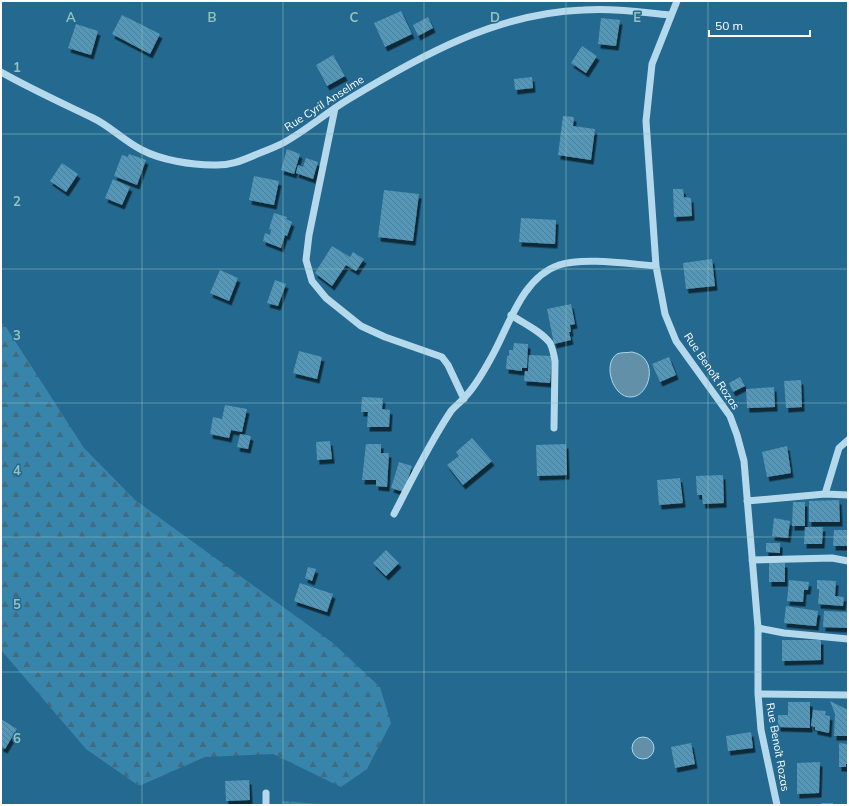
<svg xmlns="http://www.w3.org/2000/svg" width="849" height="806" viewBox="0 0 849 806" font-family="Mulish,sans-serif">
	<defs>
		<pattern id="forest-firs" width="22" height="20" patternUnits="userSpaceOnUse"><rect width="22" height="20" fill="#3885ac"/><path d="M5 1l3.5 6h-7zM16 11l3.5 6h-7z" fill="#416b81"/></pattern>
		<pattern id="park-dots" width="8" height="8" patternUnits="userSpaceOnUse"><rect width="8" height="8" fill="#3885ac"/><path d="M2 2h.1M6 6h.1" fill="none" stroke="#416b81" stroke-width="1.8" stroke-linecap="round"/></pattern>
		<pattern id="building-back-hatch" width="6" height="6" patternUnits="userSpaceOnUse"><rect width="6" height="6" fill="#5497b9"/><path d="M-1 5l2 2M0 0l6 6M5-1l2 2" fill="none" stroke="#517d93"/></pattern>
		<filter id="shadow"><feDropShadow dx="2.5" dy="4.5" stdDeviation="0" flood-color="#0009"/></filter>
	</defs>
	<rect width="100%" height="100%" fill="#24698f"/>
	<path fill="url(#forest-firs)" d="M1,323L6,327L84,448L135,500L333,643L380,687L391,723L367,769L341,787L273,754L205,757L139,786L86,749L1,650Z"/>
	<path fill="url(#park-dots)" d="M283,801L331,805H282Z"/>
	<path fill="#6390a9" stroke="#a9d6ec" d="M632,352C660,357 650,397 631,397C613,398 602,364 617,354C621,352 627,353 632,352Z
		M632 748a11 11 0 1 1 22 0a11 11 0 1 1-22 0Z"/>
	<path fill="url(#building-back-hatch)" filter="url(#shadow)" d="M401,11L412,34L385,47L374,23Z
		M122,15L160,34L150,54L112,34Z
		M428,17L433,28L418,36L413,25Z
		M601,18L620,20L616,46L598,44Z
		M76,24L98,31L91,55L68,48Z
		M582,46L597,56L586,73L571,63Z
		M333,55L345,76L327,86L316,65Z
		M532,77L533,88L515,90L514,79Z
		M563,116L574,117L573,126L595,129L591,160L558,155Z
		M287,149L300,154L294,174L281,170Z
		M129,154L146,160L137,185L114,176L122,155L128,157Z
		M306,158L318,162L313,179L296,173L298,165L303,167Z
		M62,163L78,174L66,192L50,181Z
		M254,176L279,181L274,205L249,200Z
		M113,179L130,187L122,205L105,198Z
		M673,189H683L684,197L691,198L692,216L674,217Z
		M384,190L419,194L413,241L378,237Z
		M274,213L287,217L286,219L292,222L287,236L285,235L281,248L263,241L265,233L270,235L271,230L269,229Z
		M521,218L556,220L555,244L519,242Z
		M332,246L350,257L353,252L364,259L356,271L346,265L332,286L315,273Z
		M712,259L715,286L686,289L683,263Z
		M220,270L238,278L229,301L210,293Z
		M275,280L286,284L278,306L267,303Z
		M571,304L575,324L570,325L571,332H569L571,340L554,344L547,309Z
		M514,343L528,344L527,368H522V371L506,369L507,356H509V350H513Z
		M299,351L322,357L317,379L293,373Z
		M529,355L552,356L550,383L524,381L525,371H528Z
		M669,357L676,375L660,382L652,364Z
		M740,377L745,386L733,392L729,383Z
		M801,380L802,407L786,408L784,381Z
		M774,387L775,407L747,408L746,389Z
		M362,397L383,398L382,409L390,410L389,427H367L368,412H361Z
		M225,405L247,409L242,432L231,430L229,438L210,434L213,417L222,419Z
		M240,434L251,436L248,449L237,447Z
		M472,438L492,461L463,485L447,465L459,456L456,452Z
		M330,441L332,459L317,460L316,442Z
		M366,444H381V453H389L387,487L376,486V480H362Z
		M566,444L567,475L537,476L536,445Z
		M787,446L791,473L767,477L762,452Z
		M399,462L412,466L404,492L391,488Z
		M723,475L724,503L703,504L702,495H697L696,476Z
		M680,478L683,503L659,505L657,480Z
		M839,500L840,522H809V501Z
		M793,502H805V526H792Z
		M774,518L790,521L788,538L772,536Z
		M805,527H823L822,544H804Z
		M834,530H848V546H833Z
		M766,543H780V553L766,552Z
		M386,550L399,563L386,576L373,563Z
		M769,563H785V582H769Z
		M308,567L316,569L312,581L305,578Z
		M789,580L809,582L808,590H804L803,602L787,601Z
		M817,580L836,581L835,596L844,597L843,606L818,604L819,593V589H817Z
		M300,583L333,594L327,612L294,601Z
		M786,606L818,611L816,626L784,623Z
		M824,611L848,612L847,628L823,627Z
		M782,640H821V660L782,661Z
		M830,701L848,710V736H834L835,714Z
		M788,702H810V728L778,727V715H788Z
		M813,710L826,711L825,715L830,716L829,733L815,730V727L811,726Z
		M1,719L17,729L5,749L1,747Z
		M751,732L753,748L728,751L726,736Z
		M691,743L695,764L675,768L671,747Z
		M839,743L847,744L848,764H846V767H839Z
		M820,762L819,793L797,794V763Z
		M249,780L250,800L226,801L225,781Z
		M821,803H833V805H821Z"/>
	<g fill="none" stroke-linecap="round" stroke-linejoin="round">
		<path stroke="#b5d9ec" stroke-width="7" d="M677,1L652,64L646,121L656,266L665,314L676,341L730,416L737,435L744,461L758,628V694L761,730L777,805
			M1,72C31,89 62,103 93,118C110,126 124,141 142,150C161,160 191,165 213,165C229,166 241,161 255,155C265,151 276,147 285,142C308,129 327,112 349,99C420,56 497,13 583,10C612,8 641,12 670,15
			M335,108L309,235L306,260L312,281L326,298L361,326L385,337L442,357L448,365L464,399
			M511,315C523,323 541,331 550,343C553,349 554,355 555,361L554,428
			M825,494L839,448L848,440
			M747,501L825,494L848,495
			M394,514C412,479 429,444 451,411C455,406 460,403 464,398C473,389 485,369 491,358C509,327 521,278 559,265C584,257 629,264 656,266
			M752,560L832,558L848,561
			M758,628L784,633L848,639
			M758,694L848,695
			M266,793V805"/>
	</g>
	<path fill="none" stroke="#93c1be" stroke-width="1" stroke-opacity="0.55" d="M142,1V805M283,1V805M424,1V805M566,1V805M708,1V805M1,134H848M1,269H848M1,403H848M1,537H848M1,672H848"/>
	<g text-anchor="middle" stroke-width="3" stroke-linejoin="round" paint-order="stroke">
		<g font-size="11" fill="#fff" stroke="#24698f">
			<text transform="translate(324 103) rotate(-33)" y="4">Rue Cyril Anselme</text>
			<text transform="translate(712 371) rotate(56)" y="4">Rue Benoît Rozas</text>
			<text transform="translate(778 747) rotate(80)" y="4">Rue Benoît Rozas</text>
		</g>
	</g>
	<g font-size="13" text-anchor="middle" font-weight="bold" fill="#93c1be" stroke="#24698f" stroke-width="3" stroke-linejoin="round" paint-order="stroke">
		<text x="71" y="22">A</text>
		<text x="212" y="22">B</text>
		<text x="354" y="22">C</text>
		<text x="495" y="22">D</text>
		<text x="637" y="22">E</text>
		<text x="17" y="72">1</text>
		<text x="17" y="206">2</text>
		<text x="17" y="340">3</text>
		<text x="17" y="475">4</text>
		<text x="17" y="609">5</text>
		<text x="17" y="743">6</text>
	</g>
	<rect width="849" height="806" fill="none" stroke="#ffffff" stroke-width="4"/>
	<path d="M709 30v6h101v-6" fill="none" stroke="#ffffff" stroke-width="2"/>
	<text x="715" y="30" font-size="12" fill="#ffffff" stroke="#24698f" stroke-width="3" paint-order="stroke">50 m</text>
</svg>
